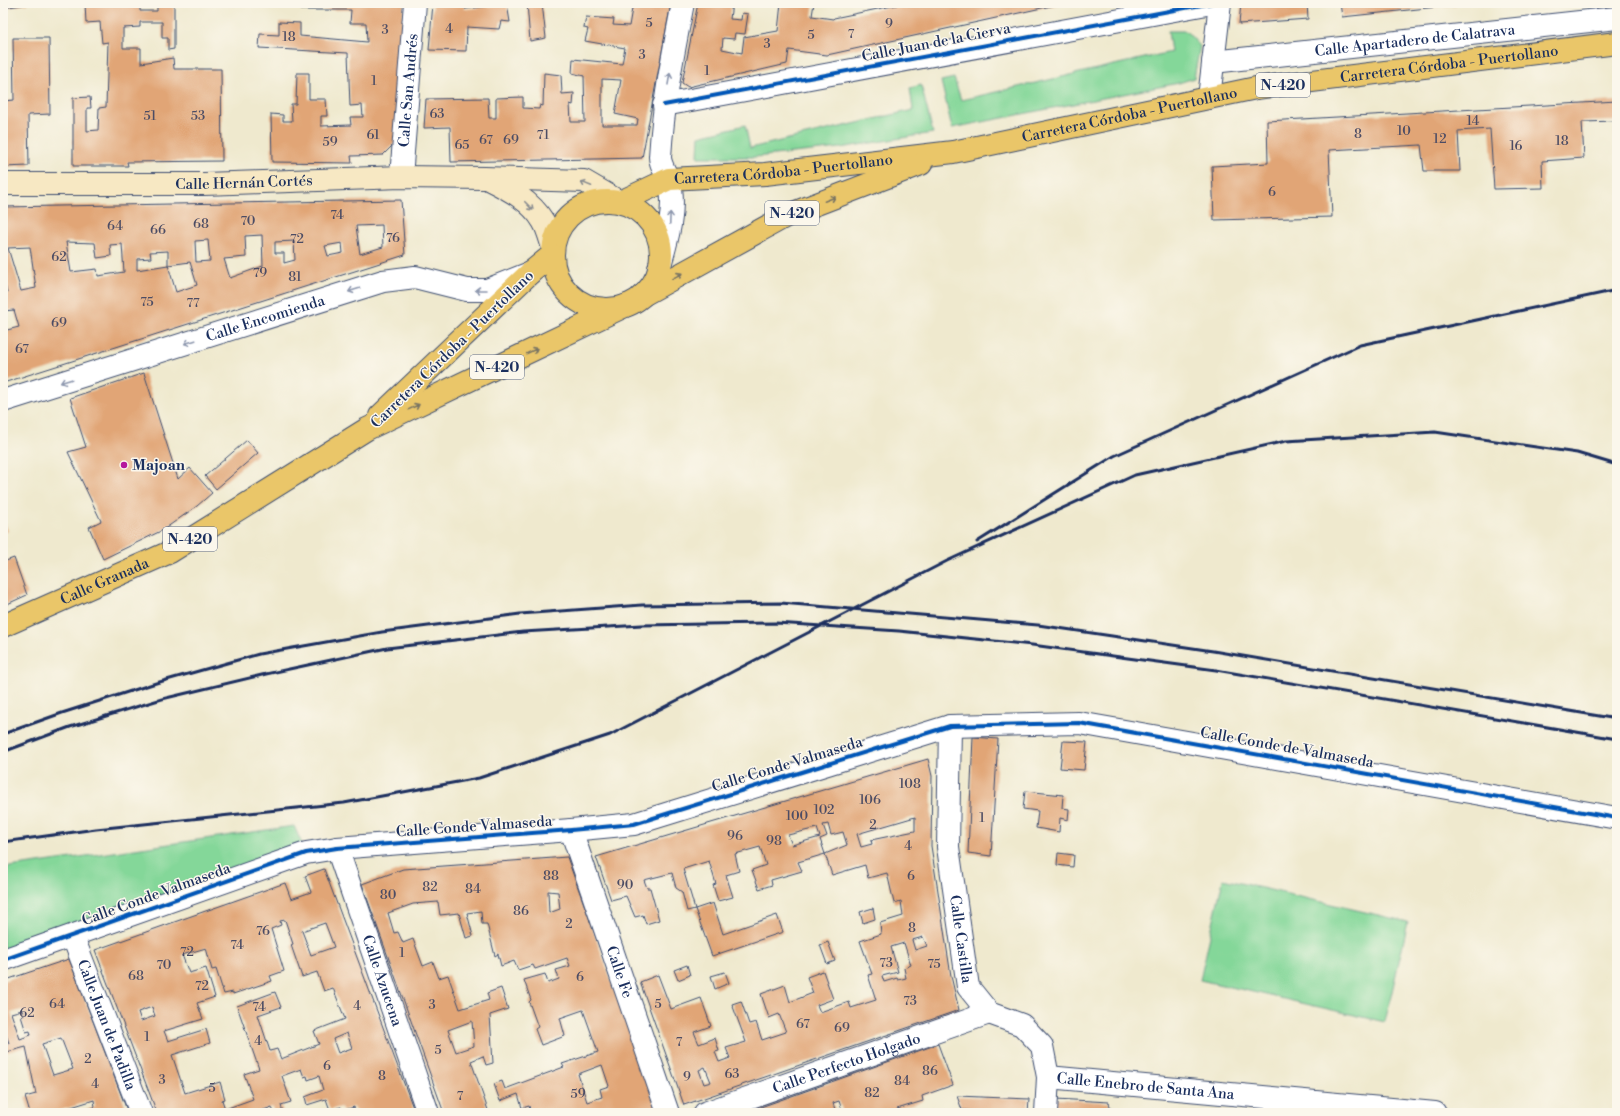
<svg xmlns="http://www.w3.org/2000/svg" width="1620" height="1116" viewBox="0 0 1620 1116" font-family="'Libre Bodoni',serif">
	<rect width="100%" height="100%" fill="#fbf7ec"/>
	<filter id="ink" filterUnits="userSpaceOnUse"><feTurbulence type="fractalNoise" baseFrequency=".025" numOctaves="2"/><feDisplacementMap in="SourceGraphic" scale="8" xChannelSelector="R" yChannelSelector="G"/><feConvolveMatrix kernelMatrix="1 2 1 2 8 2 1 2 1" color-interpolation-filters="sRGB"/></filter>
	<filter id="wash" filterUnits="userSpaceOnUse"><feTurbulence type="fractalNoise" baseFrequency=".012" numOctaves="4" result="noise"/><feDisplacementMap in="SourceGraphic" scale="16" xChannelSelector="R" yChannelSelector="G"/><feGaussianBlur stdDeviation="0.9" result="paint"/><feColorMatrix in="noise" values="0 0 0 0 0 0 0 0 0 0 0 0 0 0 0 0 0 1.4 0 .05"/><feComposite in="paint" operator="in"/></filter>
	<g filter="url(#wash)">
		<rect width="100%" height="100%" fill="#efe9ce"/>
		<path fill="#84d799" stroke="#50837c" d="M1168,31H1186L1200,46L1194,78L1179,83L952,128L941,81L954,78L961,100L1171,52Z
			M921,85L933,133L840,148L755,157H698L699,136L745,125L750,148L913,110L910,88Z
			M294,826L306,853L3,960V868Z
			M1223,879L1408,922L1385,1022L1200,980Z"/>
		<g id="blocks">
			<path fill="#e1a576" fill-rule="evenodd" d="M3,3H27V4L3,8Z
				M85,3H140V11H157V3H174V49L168,50V38H162V22H140V27L123,28V48H141V63L173,58L174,69H221L222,161L127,162L128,166H73V98L90,97L91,108H87V131L98,130L99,108L106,107L108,42L102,43L100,22L86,23Z
				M300,3H404L395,143L383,155L351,156L352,163L272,162L271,114L283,115V121H292L291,104H296L297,73H309V99H326L327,116H321V126L351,125L350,117H363L362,105L350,106L348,53L259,48L260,34L279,35V22L300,23V36L367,42L366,23H350L351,10H300Z
				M433,3H465V9L507,4L510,22L501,21L499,29L467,27L466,51L429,50Z
				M527,3H542L546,38L530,41Z
				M633,3H671L642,158L451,162L450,127L424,128L426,99L488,98L489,118H496V98L523,97V108L539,109L540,105L543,106L544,73L561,75L562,94L574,93L573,105L570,104L571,122H585L584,76L572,73L573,59L622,64L625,48L585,41L588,29L584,28L586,17L614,19L613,25L629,26ZM602,79L621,80L615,114L638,119L637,125H602Z
				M698,3H732L730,19L741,20L742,13L748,14L745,34L735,33L734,39L723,38L722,49L742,53L744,37L778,31L781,3H814L812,16L833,19L834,18L897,5V3L1060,4L827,55L789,50L787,64L688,87L682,83Z
				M1241,3H1307L1308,19L1239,24Z
				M1340,3H1455L1456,5L1342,17Z
				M13,38H49L50,114L28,115L29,166L3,167V101L14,100Z
				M1617,101V121L1582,122L1584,158L1542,161L1543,188L1494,189L1490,129L1458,131L1460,171H1424L1421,145L1329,150L1332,217L1214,220L1212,166L1268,163L1267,121Z
				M401,200L405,255L3,383V331L19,327L14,310L3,311V294L7,293L3,276V207ZM382,225L383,247L360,254L356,226ZM262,235L263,266L230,278L224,259L246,257L245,236ZM208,240L210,261L196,262L195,241ZM294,241L295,260L284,263V253H275V242ZM66,242L95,243L97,258L111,256L110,245L122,244L124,272L98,276L97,269L71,272ZM342,243L343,253L328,256L325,246ZM30,247L36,288L21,291L8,248ZM168,251V265L190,262L197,285L176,292L168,265L137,270V259L151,258L150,252Z
				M144,373L178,479L190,468L212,493L197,506L163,530L103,559L89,527L101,521L68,452L86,447L70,398Z
				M247,440L258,453L216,489L205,476Z
				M3,520L8,531L3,533Z
				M14,558L27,595L3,606V562Z
				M973,737L998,739L991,856L968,853Z
				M1063,741L1087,742L1084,770L1060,768Z
				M928,759L932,776L931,846L951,976L959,1010L684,1105L640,982L658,975L671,1009L701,998L711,1026L694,1032L699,1044L715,1038L719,1051L715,1052L719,1062L730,1058L726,1048L746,1042L732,1004L741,1001L749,1024L756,1022L762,1040L786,1032L779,1014L769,1018L761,994L785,985L790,1002L813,993L807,977L823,971L833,999L817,1005L820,1012L849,1002L851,1008L876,1000L868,975L872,974L860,941L881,934L880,923L903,916L901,901L894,903L887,873L868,878L865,865L832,875L825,854L847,845L843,832L831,835L828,824L823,825L827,836L820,839L825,854L798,862L802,871L771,880L772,885L759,889L752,870L766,865L760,847L735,854L739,871L726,875L733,897L718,901L713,885L716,884L709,861L683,869L695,909L687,911L682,892L676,888L672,873L644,880L647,888H650L659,920L646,924L643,915L635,917L626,896L611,900L596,857ZM915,817V831L871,840L872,844L861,847L857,834ZM817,828L820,837L792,845L788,835ZM923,937L927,946L915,950L912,940ZM904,943L911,965L904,968L906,978L898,980L897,978L884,982L882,976L898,972L891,947ZM705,1067L711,1082L704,1084L699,1070Z
				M1025,791L1063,795L1062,808L1069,809L1068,820L1060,818L1059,832L1036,828L1038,811L1023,809Z
				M1058,853L1074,855L1073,867L1057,865Z
				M567,857L659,1113H531L529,1106L522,1108L518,1094L500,1101L494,1084L502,1081L505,1089L564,1067L562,1064L598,1052L583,1010L560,1018L565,1036L541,1045L535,1029L538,1027L529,1002L531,1000L524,980L545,974L548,983L559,979L556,970L570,966L567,958L535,969L533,965L518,970L514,961L501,966L498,954L495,956L487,924H482L481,911L467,913L473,936L466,938L459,913L440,915L438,902L413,904L388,913L394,933L398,932L403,943L413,939L423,966L433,962L439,978L448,975L460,1009L489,1000L487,993L501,988L508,1009L490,1015L493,1063L486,1065L483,1056L471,1061L489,1113H444L362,884L403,869ZM548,891L558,892L560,909L549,913ZM472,1021L474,1046L456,1052L448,1030ZM602,1065L609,1086L600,1089L602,1097L587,1102L578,1074Z
				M324,869L415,1113H356L354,1107L342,1111L341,1107L330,1110L326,1099L307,1105L305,1097L323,1090L319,1076L308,1080L307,1076L304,1077L301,1069L282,1076L291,1102L281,1105L283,1113H274L272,1107L255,1113H157L95,950L285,883L291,899L311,892L305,876ZM285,920L293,944L291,945L302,977L317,972L324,991L333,988L345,1019L314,1031L319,1044L281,1059L277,1049L270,1051L258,1015L281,1007L275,992L237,1006L259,1069L244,1074L253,1099L225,1109L222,1100L225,1099L220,1082L185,1093L172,1055L210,1043L206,1029L168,1041L164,1031L203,1019L197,1003L215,997L206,968L189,973L182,955L206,948L212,970L216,969L224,994L233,992V994L272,981L270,976L284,971L271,929L281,925L280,921ZM325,923L334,947L311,955L302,931ZM152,1007L155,1016L141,1021L138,1012ZM347,1033L352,1048L338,1053L333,1039Z
				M713,903L723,934L777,915L783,932L712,956L695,909Z
				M873,908L875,919L863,923L860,912Z
				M828,942L835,961L827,964L820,945Z
				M69,959L96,1029L128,1113H77L95,1107L94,1100L52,1113H30L25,1097L36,1094L26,1047L3,1053V1044L9,1043L3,1026V981ZM22,1010L24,1015L21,1016L26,1032L30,1031L31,1035L20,1039L11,1013ZM61,1038L73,1069L53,1075L42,1044Z
				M687,965L690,975L678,980L674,970Z
				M725,972L729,983L715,989L711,976Z
				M938,1044L953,1085L922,1096L923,1101L897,1109L898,1113H843L839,1101L833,1103L836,1113H744Z
				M957,1096L1029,1099L1028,1113H980V1111L962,1110Z
				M1056,1099L1109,1102L1111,1113H1056Z"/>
		</g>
	</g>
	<g filter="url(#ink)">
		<use href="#blocks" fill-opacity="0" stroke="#3b4b6f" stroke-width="1"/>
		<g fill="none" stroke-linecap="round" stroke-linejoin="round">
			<defs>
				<g id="minor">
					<path id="s1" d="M1213,62L1617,18"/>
					<path d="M1209,98L1220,3"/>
					<path d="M664,105L1212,3"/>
					<path id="s2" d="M401,177L415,3"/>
					<path d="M659,269C666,243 675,216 671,188C670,178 660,167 660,157C663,105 673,54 683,3"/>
					<path id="s3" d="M3,401L383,281L415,277L467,290H487L530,273"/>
					<path id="s4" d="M950,726L948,847L968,987L989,1013L1022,1025L1042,1046L1048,1077L1046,1113"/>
					<path id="s5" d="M571,830L668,1113"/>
					<path id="s6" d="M337,848L428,1113"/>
					<path id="s7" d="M73,937L141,1113"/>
					<path d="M3,960L306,853L337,848L571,830L634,824L950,726L1079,723L1617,818"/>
					<path id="s8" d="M1048,1077L1435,1113"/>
					<path id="s9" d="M705,1113L989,1013"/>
				</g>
				<g id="secondary">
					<path d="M490,180C510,190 531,201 543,221C548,229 550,239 553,248"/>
					<path id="s10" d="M3,184H204L401,177L485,178L584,181L620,202"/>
				</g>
				<g id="trunk">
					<circle cx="607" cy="255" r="54"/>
					<path id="s11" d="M620,202L669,179L765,174L953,152L1256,88L1617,43"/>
					<path d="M643,295L788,215L921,164"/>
					<path d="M380,416L530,273L552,255"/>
					<path id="s12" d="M3,626L170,552L367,429L627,305"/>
				</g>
			</defs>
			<use href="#minor" stroke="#3b4b6f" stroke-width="24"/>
			<use href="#secondary" stroke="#3b4b6f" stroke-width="24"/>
			<use href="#trunk" stroke="#3b4b6f" stroke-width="24"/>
			<use href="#minor" stroke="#fff" stroke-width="22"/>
			<use href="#secondary" stroke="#f7e8c3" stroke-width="22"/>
			<use href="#trunk" stroke="#eac669" stroke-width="22"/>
			<path stroke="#1b2f5e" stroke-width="3" d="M977,542L1114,456L1360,345L1617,290
				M3,734L62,713L156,683L259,654L382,632L520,614L642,605L781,603L1038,625L1213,651L1617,719
				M3,752L70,727L162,699L266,674L387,648L523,632L642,625L776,623L899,631L1032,645L1216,670L1617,739
				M3,842L96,829L344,803L479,778L610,735L947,561L1135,475L1286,441L1435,432L1577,453L1617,465"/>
			<defs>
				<path id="cycleway" d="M664,105L1212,3
					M3,960L306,853L337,848L571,830L634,824L950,726L1079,723L1617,818"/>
			</defs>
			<use href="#cycleway" stroke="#fbf7ec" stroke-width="6"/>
			<use href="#cycleway" stroke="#0057b8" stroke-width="4"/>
		</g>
		<defs><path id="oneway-shaft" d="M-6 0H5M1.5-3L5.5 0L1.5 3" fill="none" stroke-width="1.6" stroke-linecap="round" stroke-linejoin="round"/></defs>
		<g stroke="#8d97ae">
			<use href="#oneway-shaft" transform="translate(669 79) rotate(-80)"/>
			<use href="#oneway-shaft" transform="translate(670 218) rotate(-88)"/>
			<use href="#oneway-shaft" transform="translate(354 290) rotate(162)"/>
			<use href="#oneway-shaft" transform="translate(481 290) rotate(180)"/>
			<use href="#oneway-shaft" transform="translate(190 342) rotate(162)"/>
			<use href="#oneway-shaft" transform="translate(66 381) rotate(162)"/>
		</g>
		<g stroke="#898c90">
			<use href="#oneway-shaft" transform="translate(586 184) rotate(-158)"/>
			<use href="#oneway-shaft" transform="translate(529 206) rotate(46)"/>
		</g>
		<g stroke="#787363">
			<use href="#oneway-shaft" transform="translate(830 199) rotate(-21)"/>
			<use href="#oneway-shaft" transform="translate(677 276) rotate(-29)"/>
			<use href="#oneway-shaft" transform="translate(532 351) rotate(-26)"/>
			<use href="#oneway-shaft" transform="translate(414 407) rotate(-26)"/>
		</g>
	</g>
	<circle fill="#b5179e" stroke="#fbf7ec" stroke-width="1.5" cx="124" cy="465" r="4"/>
	<g text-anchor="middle" stroke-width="3" stroke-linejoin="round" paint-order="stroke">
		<g font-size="13" fill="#4c4c64">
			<text x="649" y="27">5</text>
			<text x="889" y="28">9</text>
			<text x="449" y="33">4</text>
			<text x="385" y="34">3</text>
			<text x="851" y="38">7</text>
			<text x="811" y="39">5</text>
			<text x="289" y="41">18</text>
			<text x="767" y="48">3</text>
			<text x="642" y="59">3</text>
			<text x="707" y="75">1</text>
			<text x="374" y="85">1</text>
			<text x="437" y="118">63</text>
			<text x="150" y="120">51</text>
			<text x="198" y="120">53</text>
			<text x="1473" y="125">14</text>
			<text x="1404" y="135">10</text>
			<text x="1358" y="138">8</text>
			<text x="373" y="139">61</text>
			<text x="543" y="139">71</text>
			<text x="1440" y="143">12</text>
			<text x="486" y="144">67</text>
			<text x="511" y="144">69</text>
			<text x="1562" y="145">18</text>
			<text x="330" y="146">59</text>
			<text x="462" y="149">65</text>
			<text x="1516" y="150">16</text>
			<text x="1272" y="196">6</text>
			<text x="337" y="219">74</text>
			<text x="248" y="225">70</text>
			<text x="201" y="228">68</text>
			<text x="115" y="230">64</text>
			<text x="158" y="234">66</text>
			<text x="393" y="242">76</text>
			<text x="297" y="243">72</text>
			<text x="59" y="261">62</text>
			<text x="260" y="277">79</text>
			<text x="295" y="281">81</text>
			<text x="147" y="306">75</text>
			<text x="193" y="307">77</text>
			<text x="59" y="327">69</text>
			<text x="22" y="353">67</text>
			<text x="910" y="788">108</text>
			<text x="870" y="804">106</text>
			<text x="824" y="814">102</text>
			<text x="797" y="820">100</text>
			<text x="982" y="822">1</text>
			<text x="873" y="829">2</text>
			<text x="735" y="840">96</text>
			<text x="774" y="845">98</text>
			<text x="908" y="850">4</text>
			<text x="551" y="880">88</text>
			<text x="911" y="880">6</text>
			<text x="625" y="889">90</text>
			<text x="430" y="891">82</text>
			<text x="473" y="893">84</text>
			<text x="388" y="899">80</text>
			<text x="521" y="915">86</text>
			<text x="569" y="928">2</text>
			<text x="912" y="932">8</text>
			<text x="263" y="935">76</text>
			<text x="237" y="949">74</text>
			<text x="187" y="956">72</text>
			<text x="402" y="957">1</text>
			<text x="886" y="967">73</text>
			<text x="934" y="968">75</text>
			<text x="164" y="969">70</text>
			<text x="136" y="980">68</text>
			<text x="580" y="981">6</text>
			<text x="202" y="990">72</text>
			<text x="910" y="1005">73</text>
			<text x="57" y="1008">64</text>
			<text x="658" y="1008">5</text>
			<text x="432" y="1009">3</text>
			<text x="357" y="1010">4</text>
			<text x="259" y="1011">74</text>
			<text x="27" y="1017">62</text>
			<text x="803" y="1028">67</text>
			<text x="842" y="1032">69</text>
			<text x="147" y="1041">1</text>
			<text x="258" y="1045">4</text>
			<text x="679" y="1046">7</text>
			<text x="438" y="1054">5</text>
			<text x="88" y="1063">2</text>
			<text x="327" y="1070">6</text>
			<text x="930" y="1075">86</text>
			<text x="732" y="1078">63</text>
			<text x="382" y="1080">8</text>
			<text x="687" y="1081">9</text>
			<text x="162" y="1084">3</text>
			<text x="902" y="1085">84</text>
			<text x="95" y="1088">4</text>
			<text x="212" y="1092">5</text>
			<text x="872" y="1097">82</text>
			<text x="578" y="1098">59</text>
			<text x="460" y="1100">7</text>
		</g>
		<g fill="#fbf7ec" stroke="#5e6b89" stroke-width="1">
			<rect x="1256" y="73" width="54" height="24" rx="3"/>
			<rect x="765" y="201" width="54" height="24" rx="3"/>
			<rect x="470" y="355" width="54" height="24" rx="3"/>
			<rect x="163" y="527" width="54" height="24" rx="3"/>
		</g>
		<g font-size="14" font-weight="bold" fill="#1b2f5e">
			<text x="1283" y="90">N-420</text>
			<text x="792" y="218">N-420</text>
			<text x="497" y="372">N-420</text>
			<text x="190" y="544">N-420</text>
		</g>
		<g font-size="15" fill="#1b2f5e" stroke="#fbf7ec">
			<text dy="5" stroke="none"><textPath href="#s1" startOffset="203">Calle Apartadero de Calatrava</textPath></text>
			<text transform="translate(936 42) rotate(-11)" y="5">Calle Juan de la Cierva</text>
			<text dy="5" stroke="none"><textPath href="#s11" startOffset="844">Carretera Córdoba - Puertollano</textPath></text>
			<text dy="5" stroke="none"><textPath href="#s2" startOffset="87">Calle San Andrés</textPath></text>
			<text dy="5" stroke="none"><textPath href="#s11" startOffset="520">Carretera Córdoba - Puertollano</textPath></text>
			<text dy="5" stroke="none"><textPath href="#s11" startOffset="169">Carretera Córdoba - Puertollano</textPath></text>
			<text dy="5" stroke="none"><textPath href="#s10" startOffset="241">Calle Hernán Cortés</textPath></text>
			<text dy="5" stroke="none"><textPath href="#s3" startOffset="275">Calle Encomienda</textPath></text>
			<text transform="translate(452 349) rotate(-44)" y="5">Carretera Córdoba - Puertollano</text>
			<text dy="5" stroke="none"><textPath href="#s12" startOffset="111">Calle Granada</textPath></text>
			<text transform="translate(1287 747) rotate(10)" y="5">Calle Conde de Valmaseda</text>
			<text transform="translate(787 764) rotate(-17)" y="5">Calle Conde Valmaseda</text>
			<text transform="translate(474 826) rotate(-4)" y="5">Calle Conde Valmaseda</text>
			<text transform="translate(156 894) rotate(-20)" y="5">Calle Conde Valmaseda</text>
			<text dy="5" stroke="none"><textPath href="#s4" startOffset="214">Calle Castilla</textPath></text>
			<text dy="5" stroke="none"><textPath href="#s5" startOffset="150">Calle Fe</textPath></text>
			<text dy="5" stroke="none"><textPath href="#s6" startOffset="140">Calle Azucena</textPath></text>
			<text dy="5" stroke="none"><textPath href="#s7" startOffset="94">Calle Juan de Padilla</textPath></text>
			<text dy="5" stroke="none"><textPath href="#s9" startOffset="150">Calle Perfecto Holgado</textPath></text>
			<text dy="5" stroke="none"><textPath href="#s8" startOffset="98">Calle Enebro de Santa Ana</textPath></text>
		</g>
		<g font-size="15" font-weight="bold" fill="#1b2f5e" stroke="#fbf7ec" text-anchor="start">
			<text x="132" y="470">Majoan</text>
		</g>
	</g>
	<rect width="1620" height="1116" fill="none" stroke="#fbf7ec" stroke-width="16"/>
</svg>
